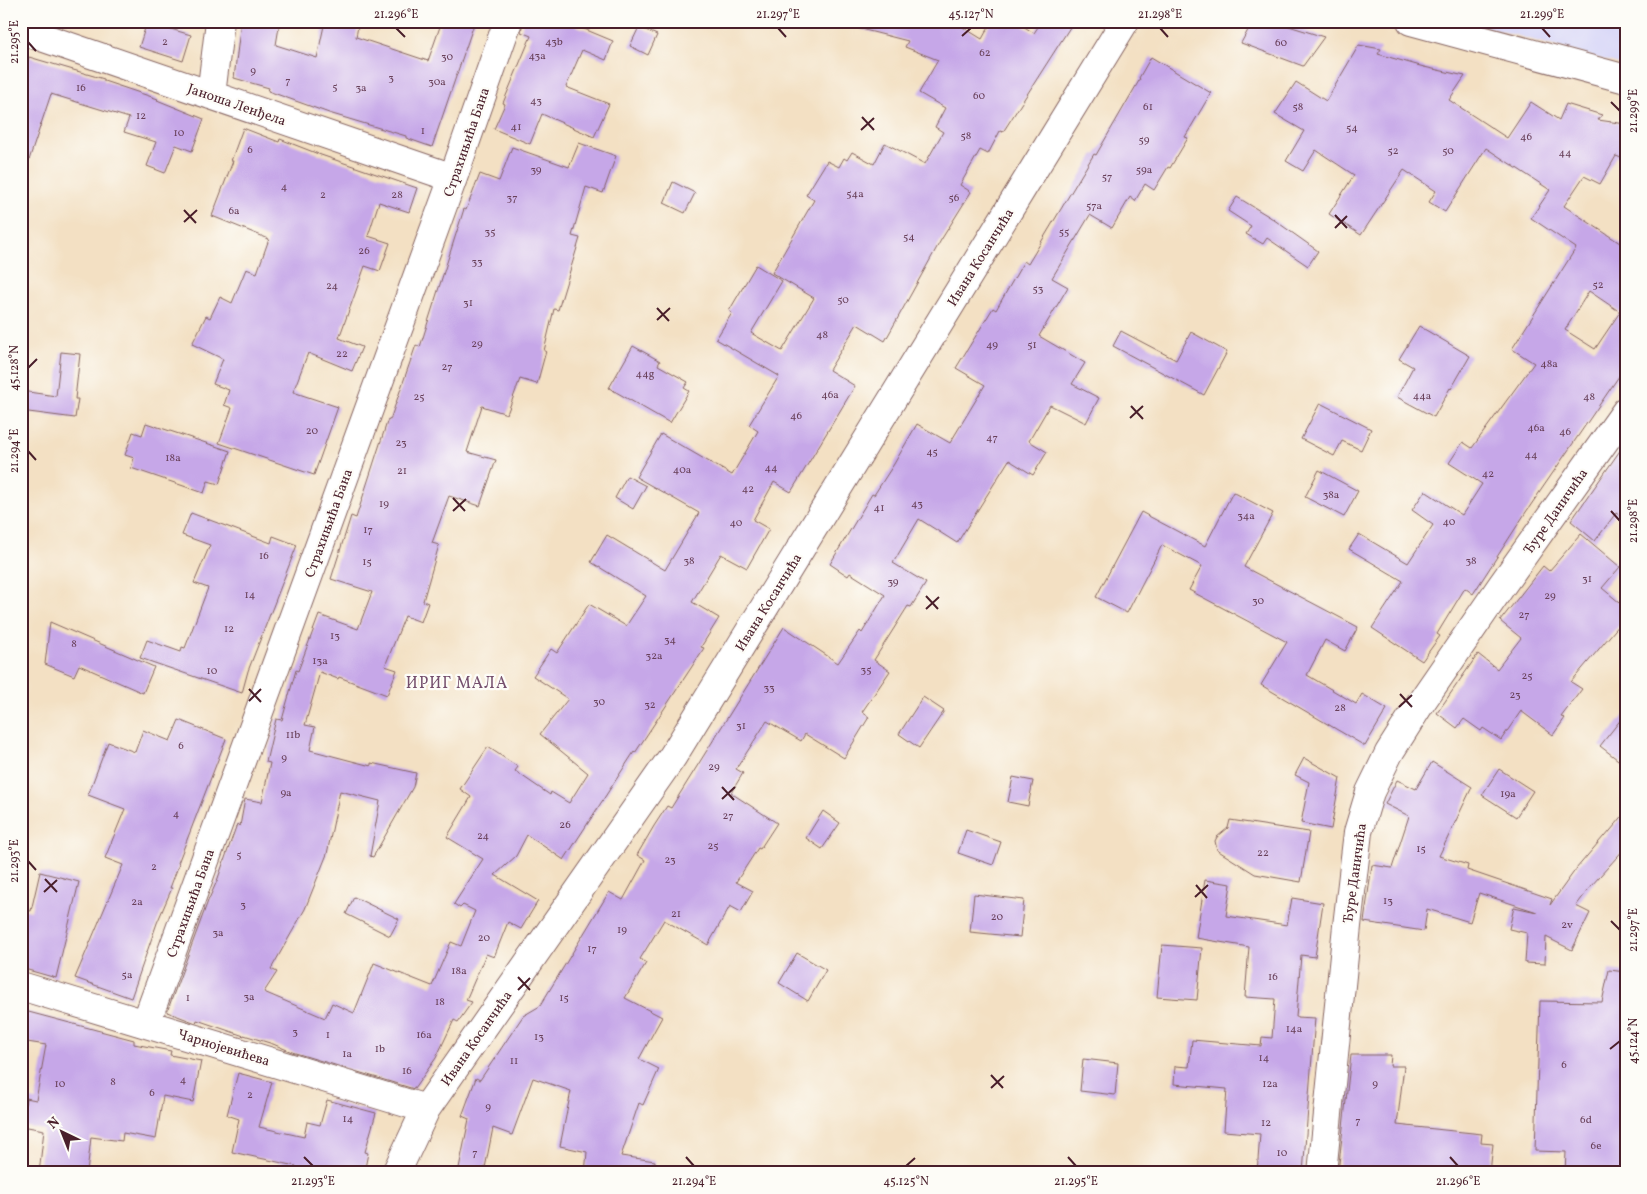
<svg xmlns="http://www.w3.org/2000/svg" width="1647" height="1194" viewBox="0 0 1647 1194" font-family="Vollkorn,serif">
	<rect width="100%" height="100%" fill="#fdfcf7"/>
	<filter id="ink" filterUnits="userSpaceOnUse"><feTurbulence type="fractalNoise" baseFrequency=".02" numOctaves="2"/><feDisplacementMap in="SourceGraphic" scale="10" xChannelSelector="R" yChannelSelector="G"/><feConvolveMatrix kernelMatrix="1 2 1 2 8 2 1 2 1" color-interpolation-filters="sRGB"/></filter>
	<filter id="wash" filterUnits="userSpaceOnUse"><feTurbulence type="fractalNoise" baseFrequency=".0096" numOctaves="4" result="noise"/><feDisplacementMap in="SourceGraphic" scale="20" xChannelSelector="R" yChannelSelector="G"/><feGaussianBlur stdDeviation="1.12" result="paint"/><feColorMatrix in="noise" values="0 0 0 0 0 0 0 0 0 0 0 0 0 0 0 0 0 1.4 0 .05"/><feComposite in="paint" operator="in"/></filter>
	<g filter="url(#wash)">
		<rect width="100%" height="100%" fill="#f3e0c3"/>
		<path fill="#d8d7f8" d="M1464,21H1626V66Z"/>
		<g id="blocks">
			<path fill="#c6a7e8" fill-rule="evenodd" d="M241,21H280L276,45L317,58L325,21H359L356,37L428,61L442,21H475L432,147L406,138V136L329,113L268,91L269,88L234,78Z
				M523,21H565L613,41L606,60L582,50L566,87L609,104L594,137L542,114L530,144L494,129L505,104L503,103L531,36L521,32Z
				M858,21H953L982,39L992,21H1015L1034,33L1042,21H1074L1003,132L1000,131L988,154L980,150L960,185L971,192L941,240L885,341L857,324L829,370L855,386L791,492L774,482L753,520L769,529L747,568L721,554L692,602L719,618L701,647L704,648L691,668L635,753L634,752L564,860L527,835L516,856L495,875L538,901L521,929L508,922L494,957L486,954L466,1000L472,1002L458,1022L454,1020L436,1058L414,1089L292,1052L273,1044L244,1035V1036L197,1020L196,1023L167,1012L208,901L217,881L237,824L240,826L245,799L262,802L270,763L266,762L276,719L282,720L296,670L298,671L319,615L358,629L372,592L331,579L351,516L356,518L388,419L390,420L416,345L420,347L464,209L466,210L480,174L499,181L512,147L569,167L579,143L616,156L603,193L586,187L572,236L580,238L558,310L554,309L544,351H546L537,384L520,379L507,414L482,406L467,452L496,460L480,506L449,496L432,543L439,545L423,601L428,603L421,622L405,616L385,666L397,670L387,695L339,677L338,679L320,672L305,725L315,727L310,750L371,766V763L416,773L413,787L373,857L370,856L380,801L340,791L327,854L305,909L271,969L277,972L264,992L325,1018L332,1003L354,1013L374,963L432,986L451,942L461,946L475,911L463,905L460,908L454,904L483,859L447,837L471,797L460,789L488,747L518,767L515,771L550,795L551,792L569,803L588,773L540,734L568,699L533,676L551,649L557,653L589,604L626,626L646,596L591,562L607,535L665,570L699,513L636,477L661,434L732,475L758,431L749,425L779,376L716,339L732,313L729,311L756,265L782,281L751,333L782,351L814,298L772,273L814,200L806,195L827,161L839,167L844,158L847,160L852,152L874,164L885,143L925,164L943,132L935,127L945,108L919,93L938,60L905,47L908,41L857,28Z
				M1253,21H1273L1324,37L1303,66L1241,43Z
				M147,22L191,35L183,61L139,47Z
				M639,27L657,35L648,55L630,46Z
				M1359,45L1381,49L1378,54L1424,67L1465,76L1449,100L1507,138L1531,102L1559,120L1566,104L1602,115L1598,120L1626,124V160L1616,156L1600,184L1584,176L1564,206L1626,247V366L1526,512L1473,594L1465,588L1437,634L1440,636L1422,661L1372,628L1403,581L1349,549L1359,534L1408,563L1433,525L1412,510L1425,491L1462,515L1482,484L1449,463L1463,442L1472,448L1534,363L1512,349L1576,248L1531,218L1550,190L1486,148L1445,212L1429,202L1436,191L1404,170L1361,235L1329,214L1354,175L1316,150L1303,171L1286,161L1304,131L1275,114L1296,82L1326,101ZM1589,291L1620,312L1595,349L1565,330Z
				M29,57L104,79V81L158,99L157,100L204,119L192,151L176,145L165,173L147,166L156,142L124,132L129,118L51,94L25,172H21V80Z
				M1151,57L1211,93L1185,137L1188,138L1170,168L1168,167L1154,190L1145,184L1135,201L1130,197L1112,228L1090,215L1052,278L1068,287L1039,336L1085,363L1072,384L1099,398L1086,423L1050,405L1029,441L1047,452L1033,475L1009,460L957,543L919,519L893,563L926,583L911,607L908,606L874,660L890,671L862,712L869,717L844,758L805,734L801,741L767,721L736,769L743,773L731,793L777,823L760,849L758,848L736,882L753,891L741,912L730,906L708,945L664,920L640,959L646,963L625,998L662,1017L639,1059L659,1069L643,1105L639,1103L621,1156L655,1161L654,1173H585L587,1152L560,1146L571,1091L533,1078L512,1135L493,1128L484,1173H458L469,1119L462,1116L476,1078L480,1080L523,1016L540,1006L609,892L623,900L645,860L637,855L654,826L667,806L671,808L784,627L838,663L860,631L862,633L885,595L850,573L848,576L830,564L872,494L874,495L894,464L917,424L950,443L985,385L956,368L993,308L996,310L1024,261L1028,264L1094,154L1096,155L1140,79L1139,78Z
				M243,128L279,142L280,139L321,155L417,188L409,212L379,202L368,236L390,243L380,271L365,266L339,338L362,347L352,371L308,353L293,392L338,407L314,475L219,443L232,408L224,405L229,390L213,384L223,359L192,344L206,316L210,318L220,297L232,303L246,269L257,273L269,239L212,216L233,161H231Z
				M673,182L695,193L685,213L664,203Z
				M1237,197L1270,217L1318,251L1308,266L1267,238L1263,244L1246,234L1251,226L1228,211Z
				M1419,326L1470,356L1451,389L1450,388L1434,417L1397,397L1413,367L1399,359Z
				M1121,331L1176,360L1191,332L1227,352L1204,395L1113,346Z
				M633,346L660,361L658,365L688,382L684,388L689,391L670,423L609,388Z
				M61,352L80,354L75,399H78L75,418L21,411V391L56,396Z
				M1320,403L1371,429L1361,450L1342,441L1334,456L1301,439Z
				M146,423L230,451L219,484L208,481L204,493L131,468L134,458L125,455L133,432L142,435Z
				M1626,442V520L1616,513L1595,541L1571,521Z
				M1319,470L1358,491L1344,517L1305,497Z
				M627,476L646,486L633,509L615,498Z
				M1233,492L1273,513L1244,567L1358,627L1345,651L1325,640L1307,675L1356,704L1362,694L1387,709L1365,746L1261,685L1287,642L1189,590L1202,566L1162,545L1127,613L1096,597L1141,512L1205,546Z
				M191,513L271,543L273,536L297,545L248,671L242,693L140,658L147,640L181,652L182,647L185,648L208,588L194,583L210,545L182,535Z
				M1581,534L1620,567L1602,588L1626,608V617L1571,682L1582,689L1561,717L1565,718L1553,735L1521,711L1501,740L1483,728L1481,731L1464,719L1457,728L1437,713L1478,654L1497,669L1521,638L1500,621L1543,566L1549,571Z
				M50,622L154,667L143,693L79,665L74,676L45,664Z
				M923,697L944,711L919,748L899,734Z
				M1626,713V766L1600,746Z
				M179,720L226,739L178,863L179,864L170,888H172L157,923L131,998L75,978L123,865L105,858L125,809L88,795L108,742L135,752L143,730L170,741Z
				M1304,758L1340,778L1331,829L1301,823L1309,782L1295,775Z
				M1432,762L1472,787L1439,856L1468,865L1467,870L1552,899L1550,905L1576,869L1604,836L1605,837L1626,812V847L1591,886L1576,906L1590,913L1572,950L1546,937L1545,964L1525,963L1527,933L1509,929L1514,907L1537,912L1479,893L1470,922L1427,909L1424,931L1364,922L1372,865L1392,868L1409,816L1385,804L1397,780L1416,789Z
				M1499,769L1533,791L1516,817L1482,795Z
				M1013,777L1033,781L1028,806L1008,802Z
				M823,811L840,823L822,849L806,838Z
				M1230,820L1309,832L1301,882L1255,874L1217,850L1215,841L1217,837L1228,828Z
				M966,830L1001,842L993,865L958,853Z
				M40,872L79,882L56,978L21,968V909L31,911Z
				M1205,880L1231,884L1226,916L1287,925L1292,898L1323,903L1315,957L1301,955L1296,1017L1315,1018L1303,1173H1257L1260,1134L1224,1131L1227,1089L1174,1084L1175,1066L1189,1067L1192,1040L1261,1046L1262,1037L1272,1038L1275,999L1245,997L1249,947L1196,938Z
				M974,894L1024,900L1020,937L970,932Z
				M354,897L399,919L390,936L346,914Z
				M1162,945L1202,948L1197,1000L1157,997Z
				M797,953L826,970L808,1001L779,983Z
				M1609,970L1626,972V1173H1565L1566,1152L1535,1151L1540,1001L1602,1002Z
				M21,1010L134,1040V1044L171,1051L170,1055L201,1061L193,1102L163,1096L156,1139L123,1133L122,1141L91,1137L87,1173H39L44,1130L22,1126L26,1098L36,1100L46,1045L21,1041Z
				M1351,1055H1391L1390,1066H1404L1397,1125L1482,1134L1481,1143L1493,1144L1490,1173H1338Z
				M1083,1059L1118,1063L1115,1095L1080,1091Z
				M238,1073L272,1082L259,1127L304,1137L307,1122L320,1125L327,1100L376,1113L365,1152L368,1153L364,1173H294L296,1166L232,1152L239,1119L227,1115Z"/>
		</g>
	</g>
	<g filter="url(#ink)">
		<use href="#blocks" fill-opacity="0" stroke="#856360" stroke-width="1"/>
		<g fill="none" stroke-linecap="round" stroke-linejoin="round">
			<defs>
				<path id="street" d="M1411,21L1626,79
					M21,30L453,178
					M211,95L220,21
					M21,986L426,1109
					M146,1023L453,178L508,21
					M396,1173L426,1109L673,756L1125,21
					M1322,1173L1347,926L1358,832L1370,792L1389,753L1420,704L1502,585L1626,411"/>
			</defs>
			<use href="#street" stroke="#856360" stroke-width="30"/>
			<use href="#street" stroke="#fff" stroke-width="28"/>
		</g>
	</g>
	<path fill="none" stroke="#4a1f2b" stroke-width="2" d="M396,28L405,37M778,28L786,37M1160,28L1168,37M1542,28L1550,37M962,36L971,28M28,42L36,51M1611,102L1620,111M862,117L874,130M861,130L874,118M184,210L196,223M1335,215L1347,228M184,222L197,210M1335,228L1347,216M657,308L669,321M657,320L670,308M28,368L37,359M1131,406L1143,419M1130,418L1143,406M28,451L36,460M453,498L465,511M453,511L466,499M1611,511L1620,521M926,596L938,609M926,609L939,597M249,689L261,702M1400,694L1412,707M249,701L261,689M1399,707L1412,695M722,787L734,800M722,799L735,787M28,861L36,870M45,879L57,892M1196,885L1207,898M44,892L57,880M1195,897L1208,885M1611,921L1620,930M518,977L530,990M518,990L530,978M1610,1049L1620,1041M991,1075L1003,1088M991,1088L1004,1076M304,1157L313,1166M686,1157L694,1166M1068,1157L1076,1166M1450,1157L1458,1166M906,1166L915,1158"/>
	<g text-anchor="middle" stroke-width="4.5" stroke-linejoin="round" paint-order="stroke">
		<g font-size="11" fill="#69415a">
			<text x="165" y="45">2</text>
			<text x="554" y="45">43b</text>
			<text x="1281" y="46">60</text>
			<text x="985" y="56">62</text>
			<text x="537" y="59">43a</text>
			<text x="447" y="60">30</text>
			<text x="253" y="74">9</text>
			<text x="391" y="81">3</text>
			<text x="288" y="84">7</text>
			<text x="437" y="85">30a</text>
			<text x="335" y="90">5</text>
			<text x="81" y="91">16</text>
			<text x="361" y="91">3a</text>
			<text x="979" y="99">60</text>
			<text x="536" y="104">43</text>
			<text x="1148" y="110">61</text>
			<text x="1298" y="110">58</text>
			<text x="141" y="119">12</text>
			<text x="516" y="130">41</text>
			<text x="1352" y="131">54</text>
			<text x="423" y="134">1</text>
			<text x="179" y="136">10</text>
			<text x="966" y="139">58</text>
			<text x="1526" y="140">46</text>
			<text x="1144" y="143">59</text>
			<text x="250" y="153">6</text>
			<text x="1393" y="154">52</text>
			<text x="1448" y="154">50</text>
			<text x="1565" y="156">44</text>
			<text x="536" y="173">39</text>
			<text x="1144" y="173">59a</text>
			<text x="1107" y="180">57</text>
			<text x="284" y="190">4</text>
			<text x="855" y="197">54a</text>
			<text x="323" y="198">2</text>
			<text x="397" y="198">28</text>
			<text x="512" y="201">37</text>
			<text x="954" y="201">56</text>
			<text x="1094" y="209">57a</text>
			<text x="234" y="214">6a</text>
			<text x="490" y="235">35</text>
			<text x="1064" y="235">55</text>
			<text x="909" y="240">54</text>
			<text x="364" y="254">26</text>
			<text x="477" y="265">33</text>
			<text x="1598" y="288">52</text>
			<text x="332" y="289">24</text>
			<text x="1038" y="292">53</text>
			<text x="843" y="303">50</text>
			<text x="468" y="306">31</text>
			<text x="822" y="338">48</text>
			<text x="477" y="347">29</text>
			<text x="992" y="348">49</text>
			<text x="1032" y="348">51</text>
			<text x="342" y="357">22</text>
			<text x="1549" y="367">48a</text>
			<text x="447" y="370">27</text>
			<text x="645" y="377">44g</text>
			<text x="830" y="398">46a</text>
			<text x="1422" y="399">44a</text>
			<text x="419" y="400">25</text>
			<text x="1589" y="400">48</text>
			<text x="796" y="419">46</text>
			<text x="1536" y="431">46a</text>
			<text x="312" y="434">20</text>
			<text x="1565" y="435">46</text>
			<text x="992" y="441">47</text>
			<text x="401" y="446">23</text>
			<text x="932" y="455">45</text>
			<text x="1531" y="458">44</text>
			<text x="173" y="461">18a</text>
			<text x="771" y="471">44</text>
			<text x="682" y="473">40a</text>
			<text x="402" y="474">21</text>
			<text x="1488" y="477">42</text>
			<text x="748" y="492">42</text>
			<text x="1331" y="498">38a</text>
			<text x="384" y="507">19</text>
			<text x="917" y="507">43</text>
			<text x="879" y="511">41</text>
			<text x="1246" y="519">34a</text>
			<text x="1449" y="525">40</text>
			<text x="736" y="526">40</text>
			<text x="368" y="533">17</text>
			<text x="264" y="559">16</text>
			<text x="689" y="564">38</text>
			<text x="1471" y="564">38</text>
			<text x="367" y="565">15</text>
			<text x="1587" y="582">31</text>
			<text x="893" y="585">39</text>
			<text x="250" y="598">14</text>
			<text x="1550" y="599">29</text>
			<text x="1258" y="604">30</text>
			<text x="1524" y="618">27</text>
			<text x="229" y="632">12</text>
			<text x="335" y="639">13</text>
			<text x="670" y="643">34</text>
			<text x="74" y="647">8</text>
			<text x="654" y="659">32a</text>
			<text x="320" y="664">13a</text>
			<text x="866" y="673">35</text>
			<text x="212" y="674">10</text>
			<text x="1527" y="679">25</text>
			<text x="769" y="691">33</text>
			<text x="1515" y="698">23</text>
			<text x="599" y="705">30</text>
			<text x="650" y="708">32</text>
			<text x="1340" y="711">28</text>
			<text x="741" y="729">31</text>
			<text x="293" y="738">11b</text>
			<text x="181" y="749">6</text>
			<text x="284" y="761">9</text>
			<text x="714" y="770">29</text>
			<text x="286" y="796">9a</text>
			<text x="1508" y="797">19a</text>
			<text x="176" y="817">4</text>
			<text x="728" y="819">27</text>
			<text x="565" y="828">26</text>
			<text x="483" y="839">24</text>
			<text x="713" y="849">25</text>
			<text x="1421" y="852">15</text>
			<text x="1263" y="856">22</text>
			<text x="239" y="858">5</text>
			<text x="670" y="863">23</text>
			<text x="154" y="870">2</text>
			<text x="1388" y="904">13</text>
			<text x="137" y="905">2a</text>
			<text x="243" y="908">3</text>
			<text x="676" y="917">21</text>
			<text x="997" y="920">20</text>
			<text x="1567" y="928">2v</text>
			<text x="622" y="933">19</text>
			<text x="218" y="936">3a</text>
			<text x="484" y="941">20</text>
			<text x="592" y="952">17</text>
			<text x="459" y="974">18a</text>
			<text x="127" y="978">5a</text>
			<text x="1273" y="980">16</text>
			<text x="249" y="1000">3a</text>
			<text x="188" y="1001">1</text>
			<text x="564" y="1001">15</text>
			<text x="440" y="1005">18</text>
			<text x="1294" y="1032">14a</text>
			<text x="295" y="1035">3</text>
			<text x="328" y="1038">1</text>
			<text x="424" y="1038">16a</text>
			<text x="539" y="1040">13</text>
			<text x="380" y="1052">1b</text>
			<text x="347" y="1057">1a</text>
			<text x="1264" y="1061">14</text>
			<text x="514" y="1064">11</text>
			<text x="1564" y="1068">6</text>
			<text x="407" y="1074">16</text>
			<text x="183" y="1083">4</text>
			<text x="113" y="1085">8</text>
			<text x="60" y="1087">10</text>
			<text x="1270" y="1087">12a</text>
			<text x="1375" y="1087">9</text>
			<text x="152" y="1096">6</text>
			<text x="250" y="1098">2</text>
			<text x="488" y="1110">9</text>
			<text x="348" y="1122">14</text>
			<text x="1586" y="1123">6d</text>
			<text x="1358" y="1124">7</text>
			<text x="1266" y="1126">12</text>
			<text x="1596" y="1149">6e</text>
			<text x="475" y="1156">7</text>
			<text x="1282" y="1156">10</text>
		</g>
		<g font-size="14" fill="#4a1f2b" stroke="#fdfcf7">
			<text transform="translate(237 104) rotate(19)" y="5">Јаноша Ленђела</text>
			<text transform="translate(466 142) rotate(-71)" y="5">Страхињића Бана</text>
			<text transform="translate(980 257) rotate(-58)" y="5">Ивана Косанчића</text>
			<text transform="translate(1555 511) rotate(-55)" y="5">Ђуре Даничића</text>
			<text transform="translate(328 523) rotate(-70)" y="5">Страхињића Бана</text>
			<text transform="translate(768 602) rotate(-58)" y="5">Ивана Косанчића</text>
			<text transform="translate(1354 873) rotate(-82)" y="5">Ђуре Даничића</text>
			<text transform="translate(190 903) rotate(-70)" y="5">Страхињића Бана</text>
			<text transform="translate(476 1038) rotate(-55)" y="5">Ивана Косанчића</text>
			<text transform="translate(224 1047) rotate(17)" y="5">Чарнојевићева</text>
		</g>
		<g font-size="16" letter-spacing="1" fill="#754f6d" stroke="#fdfcf7">
			<text x="457" y="688">ИРИГ МАЛА</text>
		</g>
	</g>
	<rect width="1647" height="1194" fill="none" stroke="#fdfcf7" stroke-width="55"/>
	<g transform="translate(62 1132) rotate(317)" stroke="#fdfcf7" stroke-width="4" paint-order="stroke">
	<path d="M0-4L9 19L0 12L-9 19Z" fill="#4a1f2b"/>
	<text y="-8" font-size="14" font-weight="bold" text-anchor="middle" fill="#4a1f2b">N</text>
	</g>
	<rect x="28" y="28" width="1592" height="1138" fill="none" stroke="#4a1f2b" stroke-width="2"/>
	<g font-size="12" text-anchor="middle" fill="#4a1f2b">
		<text x="396" y="18">21.296°E</text>
		<text x="778" y="18">21.297°E</text>
		<text x="971" y="18">45.127°N</text>
		<text x="1160" y="18">21.298°E</text>
		<text x="1542" y="18">21.299°E</text>
		<text transform="translate(14 42) rotate(-90)" y="4">21.295°E</text>
		<text transform="translate(1633 111) rotate(-90)" y="4">21.299°E</text>
		<text transform="translate(14 368) rotate(-90)" y="4">45.128°N</text>
		<text transform="translate(14 451) rotate(-90)" y="4">21.294°E</text>
		<text transform="translate(1633 521) rotate(-90)" y="4">21.298°E</text>
		<text transform="translate(14 861) rotate(-90)" y="4">21.293°E</text>
		<text transform="translate(1633 930) rotate(-90)" y="4">21.297°E</text>
		<text transform="translate(1633 1041) rotate(-90)" y="4">45.124°N</text>
		<text x="313" y="1185">21.293°E</text>
		<text x="694" y="1185">21.294°E</text>
		<text x="906" y="1185">45.125°N</text>
		<text x="1076" y="1185">21.295°E</text>
		<text x="1458" y="1185">21.296°E</text>
	</g>
</svg>
